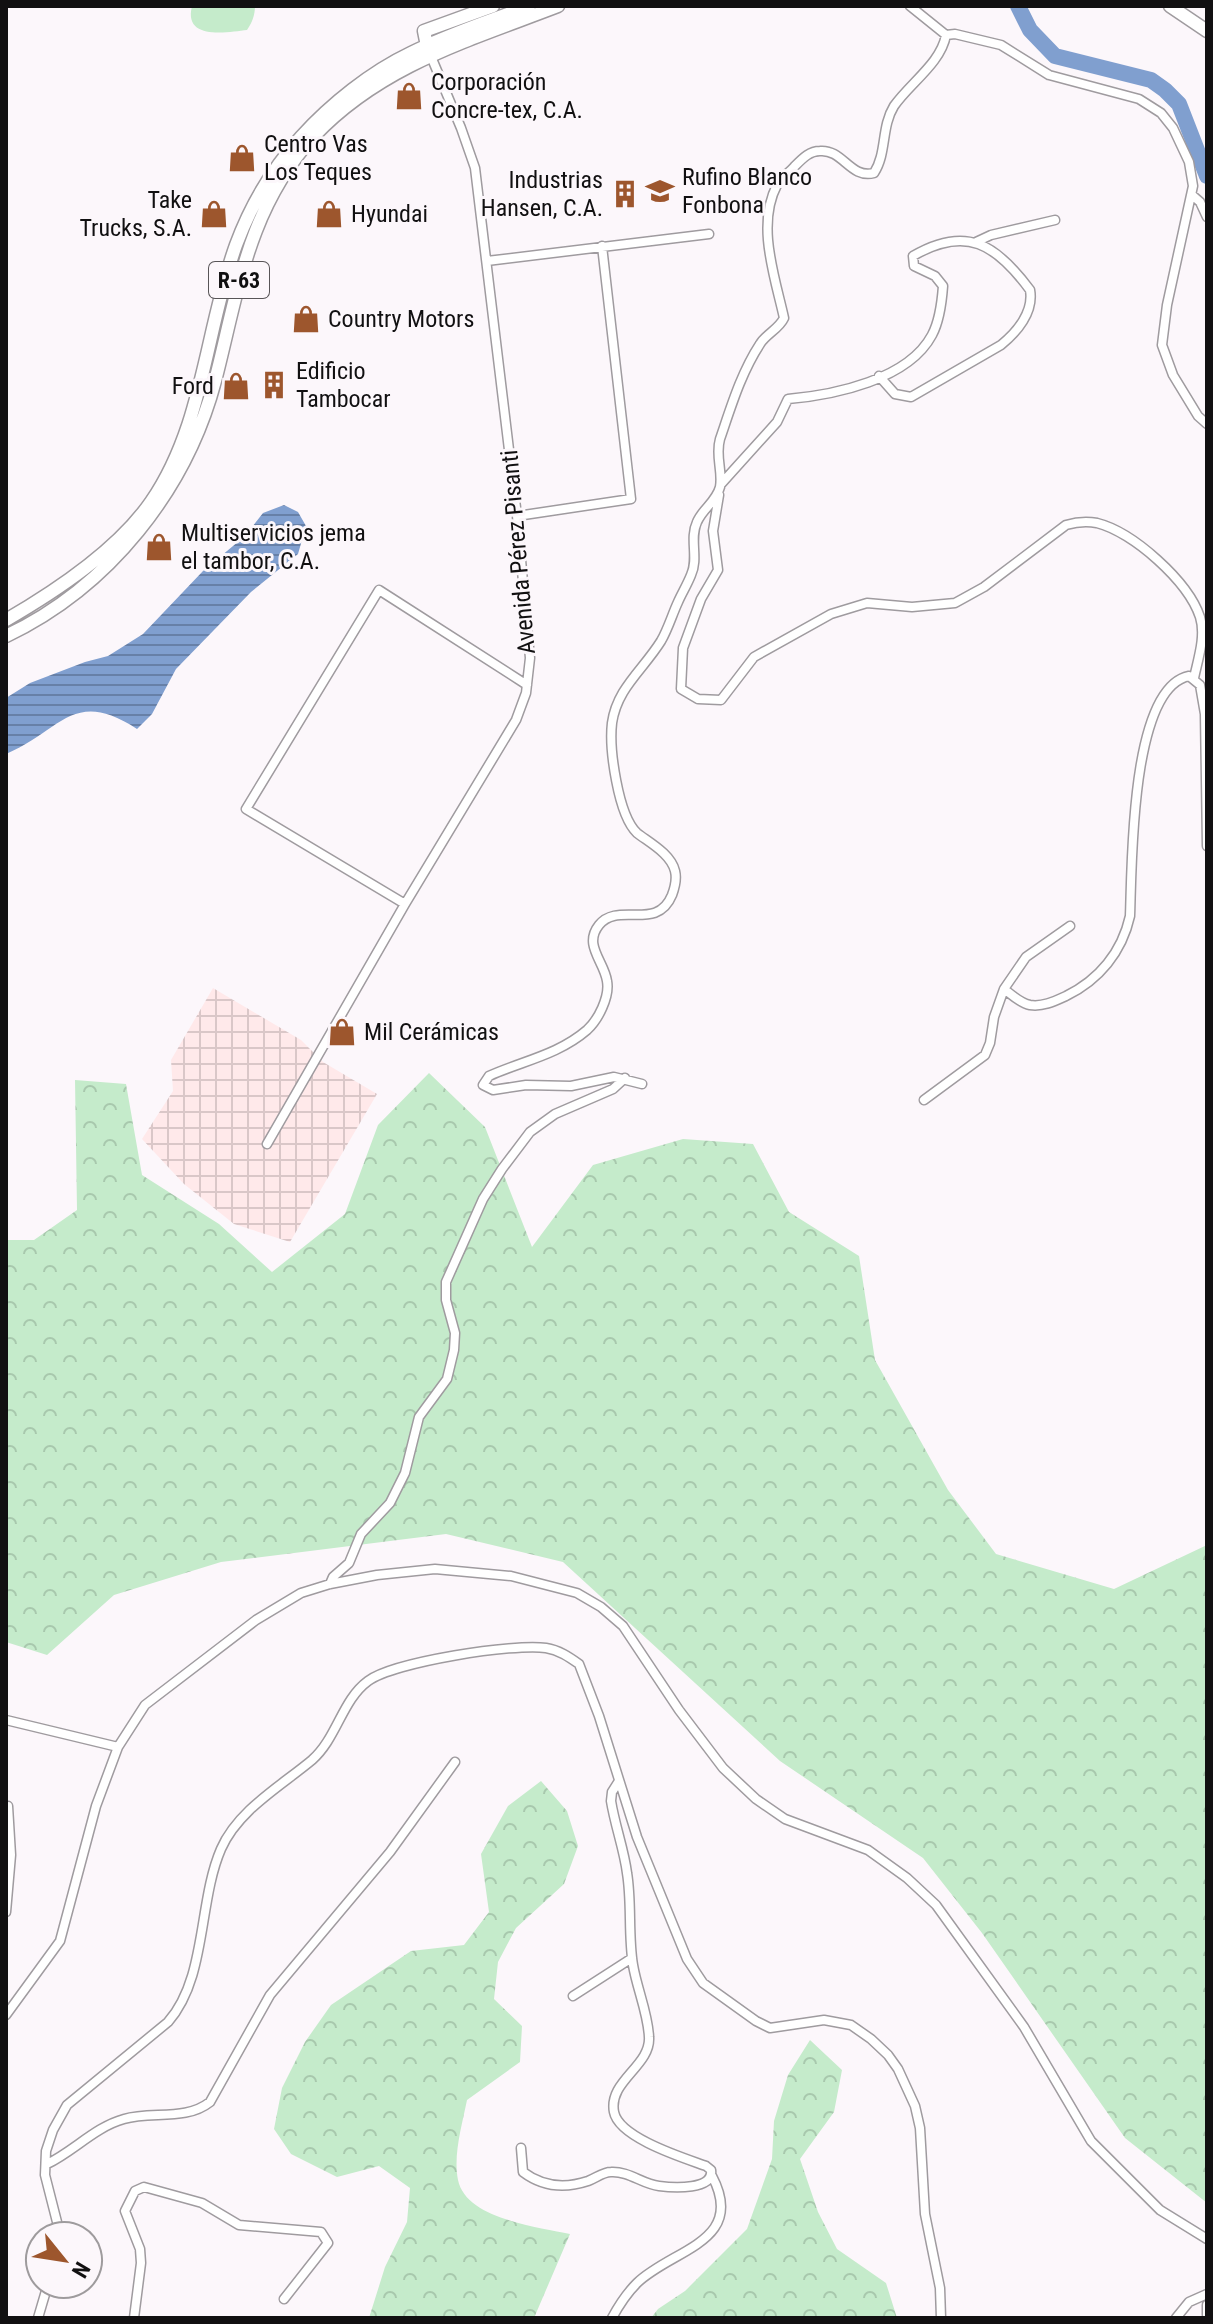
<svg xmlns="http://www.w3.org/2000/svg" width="1213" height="2324" viewBox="0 0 1213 2324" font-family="'Roboto Condensed',sans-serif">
	<defs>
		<pattern id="industrial-grid" width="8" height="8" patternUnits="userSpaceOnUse" patternTransform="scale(2)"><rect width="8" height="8" fill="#ffe9ea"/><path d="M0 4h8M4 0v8" fill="none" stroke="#dac7c8"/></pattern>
		<pattern id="forest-crowns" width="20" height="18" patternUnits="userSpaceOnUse" patternTransform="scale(2)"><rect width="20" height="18" fill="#c5ebcb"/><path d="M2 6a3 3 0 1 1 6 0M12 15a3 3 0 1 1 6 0" fill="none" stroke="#a8c8ad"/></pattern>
		<pattern id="water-rules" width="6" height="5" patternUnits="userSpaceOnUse" patternTransform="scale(2)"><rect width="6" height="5" fill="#809fcf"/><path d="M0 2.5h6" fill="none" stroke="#6780a7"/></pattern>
	</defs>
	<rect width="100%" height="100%" fill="#fcf7fb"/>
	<path fill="url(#industrial-grid)" d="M213,988L301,1040L323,1062L377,1094L290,1242L234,1224L184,1184L142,1139L173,1091L171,1060Z"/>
	<path fill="#c5ebcb" d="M192,6H255C255,15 252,23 247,30C228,32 183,41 192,6Z"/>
	<path fill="url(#forest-crowns)" d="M429,1073L485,1127L532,1247L593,1165L683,1139L753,1144L789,1212L859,1256L875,1360L948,1490L996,1554L1114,1589L1207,1545V2203L1125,2138L982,1933L923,1858L780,1761L563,1562L446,1534L221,1562L114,1595L47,1655L6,1642V1240H34L77,1210L75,1080L126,1084L142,1175L219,1224L272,1272L345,1214L378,1125Z
		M541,1781L567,1811L578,1846L564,1884L516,1928L498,1962L494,1999L522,2026L520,2062L467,2100C462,2125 453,2155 458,2180C466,2219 538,2227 570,2234L534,2318H369L385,2267L407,2222L410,2188L379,2166L337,2177L291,2154L274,2129L282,2088L305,2042L331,2005L411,1951L464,1945L489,1912L481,1854L508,1806Z
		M810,2040L842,2070L834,2112L800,2159L818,2212L837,2249L886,2283L897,2318H651L658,2309L685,2291L747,2229L772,2159L774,2121L788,2075Z"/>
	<path fill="url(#water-rules)" d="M284,505L298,512L306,526L298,554L251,592L176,669L152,714L137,729C73,687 61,731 6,754V698L30,683L85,662L108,656L143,634L203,571L245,536L263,513Z"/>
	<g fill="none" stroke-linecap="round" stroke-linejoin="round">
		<path stroke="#809fcf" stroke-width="16" d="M1018,6L1030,30L1055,56L1151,80L1165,90L1179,104L1207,176"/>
		<defs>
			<path id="street" d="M910,6L946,35L955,34L1001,45L1049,75L1139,99L1161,113L1173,128L1189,162L1193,186L1167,305L1162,345L1173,375L1198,416L1207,424
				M1192,195L1200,202L1207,217
				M976,242L991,235L1055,220
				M487,261L709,234
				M721,484L777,422L788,399C834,395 908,380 932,335C939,322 942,300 943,286L935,276L914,266L913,256C966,225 996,244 1030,290C1034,312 1017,332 1001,345L911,397L895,394L879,376
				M719,495L713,531L718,570L701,599L683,648L681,689L698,699L721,700L754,657L831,614L867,603L912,607L955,603L984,587L1066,525C1076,522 1087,521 1097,523C1133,532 1188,581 1200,617C1206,636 1198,659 1194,678
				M517,516L631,499L602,246
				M405,904L246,809L379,590L527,685
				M1070,926L1026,957L1004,989C1012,995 1020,1003 1030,1005C1043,1007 1055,1001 1066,996C1099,980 1122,952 1130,916C1132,867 1130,688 1189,676L1200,685L1205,714L1207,846
				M642,1084L614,1077L571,1086L526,1085L493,1090L483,1085L489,1076C522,1061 558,1055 587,1030C598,1020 610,997 607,981C604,961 583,945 599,925C618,901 657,932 672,895C675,887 677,879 675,871C671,854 650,843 637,833C618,815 609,749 612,723C617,688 643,670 661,641C668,629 672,615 678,602C682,593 687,585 691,575C699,558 689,539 697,522C703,508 716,502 720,487C723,471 715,456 720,439C731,407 741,373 760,344C766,334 779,329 784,318C775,277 756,225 777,185C781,177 789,173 794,167C802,159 809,151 820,151C843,149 850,179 874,173C887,153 881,127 894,106C910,83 941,63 946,35
				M924,1100L985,1055L990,1043L994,1017L1004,989
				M267,1144L405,904L516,720L526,693L530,658L517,516L475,168L461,128L430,54
				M330,1584L333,1577L349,1563L361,1534L390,1503L405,1473L419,1417L447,1379L454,1350L455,1333L446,1300V1282L483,1199L502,1169L530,1132L555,1114L613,1089L625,1078
				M6,1720L118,1747
				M6,1912L11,1855L8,1806
				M573,1996L632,1958
				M6,2015L60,1941L96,1806L118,1747L145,1705L256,1620L301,1593L330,1584L377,1575L435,1569L511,1576L577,1593L601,1607L623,1626L679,1710L723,1768L756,1799L785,1819L868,1850L907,1878L936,1905L1024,2027L1091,2141L1160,2210L1207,2239
				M521,2148L523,2172C543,2187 564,2189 588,2181C596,2178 603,2172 611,2172C629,2171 642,2184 659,2186C674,2188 714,2190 711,2170L706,2166C684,2158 619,2138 614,2112C608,2081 651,2066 649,2037C648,2013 637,1989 633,1965C628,1935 632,1903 627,1873C624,1849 615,1826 611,1801L612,1792L619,1781
				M47,2164C74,2151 95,2127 124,2119C152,2111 186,2121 210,2102L270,1995L390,1852L455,1762
				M57,2236V2222L45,2175L46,2151L53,2130L67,2105L168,2022C207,1978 198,1902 221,1849C238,1810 281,1786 312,1760C337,1738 342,1700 368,1681C393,1662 515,1643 546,1648C559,1650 569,1657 579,1664L599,1716L637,1837L687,1959L703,1983L756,2021L770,2028L824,2020L851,2025L871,2039L888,2055L898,2069L915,2106L920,2128L925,2214L940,2288L941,2318
				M1207,2305V2315
				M38,2318L48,2284
				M134,2318L141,2263L140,2249L125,2211L135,2191L144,2187L202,2203L239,2225L321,2232L328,2243L284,2299
				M612,2318C619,2305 627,2293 637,2283C672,2249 747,2242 712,2176
				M1176,2318L1189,2302L1207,2294"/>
			<path id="primary" d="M1170,6L1207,31
				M427,46L424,31L493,6
				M6,620C56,591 117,551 151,502C204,425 205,331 236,245C250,207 273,168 301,137C331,104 371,72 411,53C449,34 490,21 529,6
				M6,636C109,587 186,490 215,381C238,292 248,207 314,136C381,65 470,40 558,6"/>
		</defs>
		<use href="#street" stroke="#9f9b9f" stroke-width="11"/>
		<use href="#primary" stroke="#9f9b9f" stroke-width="15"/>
		<use href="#street" stroke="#fff" stroke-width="8"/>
		<use href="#primary" stroke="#fff" stroke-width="12"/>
	</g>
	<defs>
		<symbol id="shop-bare" viewBox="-9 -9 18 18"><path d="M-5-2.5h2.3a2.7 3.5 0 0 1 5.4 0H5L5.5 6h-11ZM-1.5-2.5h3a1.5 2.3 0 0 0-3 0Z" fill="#9d562d" stroke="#fcf7fb" stroke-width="2.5" paint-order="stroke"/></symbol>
		<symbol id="university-bare" viewBox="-9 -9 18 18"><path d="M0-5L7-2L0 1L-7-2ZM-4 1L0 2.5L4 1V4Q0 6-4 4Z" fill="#9d562d" stroke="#fcf7fb" stroke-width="2.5" paint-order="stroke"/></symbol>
		<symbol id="building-bare" viewBox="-9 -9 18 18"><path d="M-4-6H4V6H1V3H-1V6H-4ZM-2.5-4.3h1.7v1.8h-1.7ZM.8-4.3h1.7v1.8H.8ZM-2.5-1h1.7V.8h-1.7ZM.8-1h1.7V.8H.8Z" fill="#9d562d" stroke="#fcf7fb" stroke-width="2.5" paint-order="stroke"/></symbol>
	</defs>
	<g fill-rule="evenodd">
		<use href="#shop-bare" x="389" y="76" width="40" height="40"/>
		<use href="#shop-bare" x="222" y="138" width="40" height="40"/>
		<use href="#university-bare" x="640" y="171" width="40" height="40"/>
		<use href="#building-bare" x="605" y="174" width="40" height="40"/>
		<use href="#shop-bare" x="194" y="194" width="40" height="40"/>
		<use href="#shop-bare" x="309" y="194" width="40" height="40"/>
		<use href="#shop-bare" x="286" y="299" width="40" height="40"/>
		<use href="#building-bare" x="254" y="365" width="40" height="40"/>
		<use href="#shop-bare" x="216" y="366" width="40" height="40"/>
		<use href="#shop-bare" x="139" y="527" width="40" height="40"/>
		<use href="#shop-bare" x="322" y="1012" width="40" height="40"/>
	</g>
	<g text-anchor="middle" stroke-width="6" stroke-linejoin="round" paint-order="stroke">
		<rect fill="#fcf7fb" stroke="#585557" stroke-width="2" x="209" y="262" width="60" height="36" rx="6"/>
		<g font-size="22" font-weight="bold" fill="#111011">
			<text x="239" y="288">R-63</text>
		</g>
		<g font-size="24" fill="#111011" stroke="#fcf7fb" text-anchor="start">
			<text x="431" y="90">Corporación<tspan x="431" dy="28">Concre-tex, C.A.</tspan></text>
			<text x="264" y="152">Centro Vas<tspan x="264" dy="28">Los Teques</tspan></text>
			<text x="682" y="185">Rufino Blanco<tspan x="682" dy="28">Fonbona</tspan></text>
			<text x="603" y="188" text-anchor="end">Industrias<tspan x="603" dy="28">Hansen, C.A.</tspan></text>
			<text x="192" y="208" text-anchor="end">Take<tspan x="192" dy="28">Trucks, S.A.</tspan></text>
			<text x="351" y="222">Hyundai</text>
			<text x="328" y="327">Country Motors</text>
			<text x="296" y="379">Edificio<tspan x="296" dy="28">Tambocar</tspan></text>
			<text x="214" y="394" text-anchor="end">Ford</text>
			<text x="181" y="541">Multiservicios jema<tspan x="181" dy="28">el tambor, C.A.</tspan></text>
			<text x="364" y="1040">Mil Cerámicas</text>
		</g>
		<g font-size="24" fill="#111011" stroke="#fcf7fb">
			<text transform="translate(518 552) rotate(-95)" y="8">Avenida Pérez Pisanti</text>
		</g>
	</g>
	<rect width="1213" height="2324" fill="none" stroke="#111011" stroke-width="16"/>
	<g transform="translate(64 2260) rotate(120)"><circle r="38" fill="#fcf7fb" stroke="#9e9b9d" stroke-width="2"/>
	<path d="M0-6L14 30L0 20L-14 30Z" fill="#9d562d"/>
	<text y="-12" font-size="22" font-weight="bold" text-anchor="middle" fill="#111011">N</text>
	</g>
</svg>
